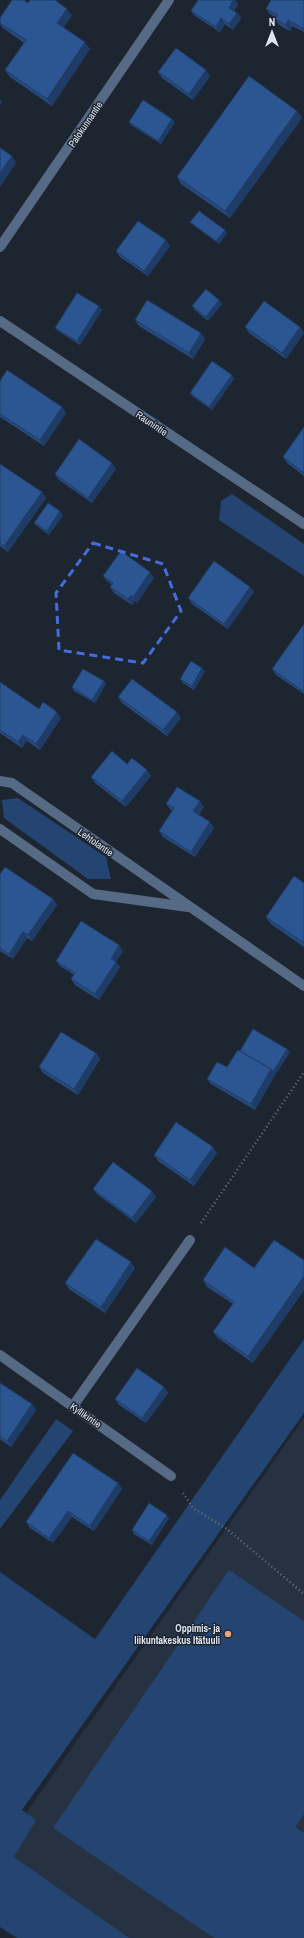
<svg xmlns="http://www.w3.org/2000/svg" width="304" height="1938" viewBox="0 0 304 1938" font-family="'Archivo Narrow',sans-serif">
	<rect width="100%" height="100%" fill="#1d2531"/>
	<path fill="#263242" d="M304,1418V1938H40L0,1850Z"/>
	<path fill="#244472" d="M232,494L304,544V576L219,520L221,501Z
		M18,798L106,857L111,879H88L4,818L2,800Z
		M304,1339V1413L22,1810L36,1820L14,1857L129,1938H17L0,1927V1572L95,1639Z
		M56,1419L73,1431L0,1529V1500Z
		M229,1570L304,1621V1814L295,1827L304,1833V1938H214L53,1828Z"/>
	<g fill="none" stroke-linecap="round" stroke-linejoin="round">
		<path stroke="#6b727c" stroke-width="2.5" stroke-dasharray="1 3" stroke-linecap="butt" d="M201,1223L304,1072
			M183,1493L193,1508L227,1529L304,1594"/>
		<path stroke="#576a85" stroke-width="10" d="M0,247L169,0
			M0,321L304,524
			M0,781L12,783L304,986
			M0,829L93,894L188,907
			M0,1355L171,1476
			M73,1406L190,1240"/>
	</g>
	<path fill="#264a7d" d="M198,0H235L238,5L234,11L237,13L241,18L233,30L225,24L220,32L195,16L191,11Z
		M304,0V32L292,26L290,31L279,25L275,19L276,18L270,14L266,9Z
		M28,3L72,15L63,27L90,49L52,106L10,77L5,70L24,43L3,28L0,24V18Z
		M158,72L210,76L193,100L162,78Z
		M297,111L302,118L230,218L181,184L177,177Z
		M129,122H175L161,144L131,125Z
		M190,222L227,233L219,244L193,225Z
		M170,246L148,276L120,257L116,251Z
		M219,300L222,304L208,321L195,310L192,306Z
		M102,310L80,345L58,331L55,328Z
		M135,320L201,333L205,339L193,359L139,326Z
		M245,327H300L304,333L286,359L249,333Z
		M232,375L234,379L212,410L192,396L190,393Z
		M0,381L62,407L66,413L44,446L0,417Z
		M304,427V476L287,463L283,457Z
		M0,464L46,498L8,552L0,546Z
		M116,469L92,503L59,480L55,474Z
		M63,515L49,535L37,526L34,523Z
		M103,576L154,578L137,603L135,601L132,605L114,593L110,587L112,585L107,581Z
		M254,592L228,629L192,604L188,598Z
		M304,624V694L276,675L272,669Z
		M205,671L194,690L183,683L180,679Z
		M0,682L39,709L61,718L40,750L27,741L22,748L0,733Z
		M106,684L95,703L74,691L72,687Z
		M118,697L181,718L167,736L122,703Z
		M127,764L147,770L151,776L126,807L95,783L91,777Z
		M166,804L204,807L199,815L210,822L214,828L195,857L163,837L159,831L172,811L170,809Z
		M0,874L53,899L57,905L32,941L27,938L13,959L0,951Z
		M304,883V947L271,924L266,917Z
		M123,951L116,962L120,967L99,1000L75,985L71,979L74,975L60,966L56,961Z
		M240,1051L290,1052L275,1075L255,1110L211,1084L207,1079L227,1067Z
		M96,1053L100,1059L78,1095L43,1073L39,1067Z
		M217,1153L194,1186L158,1161L154,1155Z
		M93,1189L152,1191L156,1197L136,1223L97,1194Z
		M304,1260V1290L253,1363L218,1338L213,1332L233,1304L207,1287L203,1280Z
		M135,1268L105,1313L69,1289L65,1283Z
		M0,1383L32,1404L36,1410L11,1447L0,1439Z
		M164,1387L168,1393L146,1423L119,1405L115,1399Z
		M118,1483L122,1489L94,1531L72,1517L53,1543L30,1528L26,1522Z
		M169,1518L152,1545L134,1534L132,1530Z"/>
	<path fill="#1f3c66" d="M233,0H235L238,5L233,13L229,8Z
		M67,9L72,15L62,30L57,23Z
		M237,13L241,18L233,30L229,24Z
		M221,18L225,24L220,32L216,27Z
		M288,20L292,26L290,31L286,25Z
		M85,42L90,49L52,106L47,99Z
		M206,70L210,76L193,100L189,94Z
		M0,99L2,102L0,105Z
		M297,111L302,118L230,218L225,211Z
		M172,119L175,122L161,144L158,141Z
		M12,156L16,163L0,187V173Z
		M225,230L227,233L219,244L216,241Z
		M166,240L170,246L148,276L144,271Z
		M219,300L222,304L208,321L206,317Z
		M99,306L102,310L80,345L77,341Z
		M300,327L304,333L286,359L282,353Z
		M201,333L205,339L193,359L189,353Z
		M232,375L234,379L212,410L209,407Z
		M62,407L66,413L44,446L40,440Z
		M112,463L116,469L92,503L88,498Z
		M42,492L46,498L8,552L4,546Z
		M60,511L63,515L49,535L47,531Z
		M150,572L154,578L137,603L133,597Z
		M250,587L254,592L228,629L224,624Z
		M131,595L135,601L132,605L128,599Z
		M202,668L205,671L194,690L192,686Z
		M104,681L106,684L95,703L92,700Z
		M57,712L61,718L40,750L36,744Z
		M177,712L181,718L167,736L163,730Z
		M23,735L27,741L22,748L18,742Z
		M147,770L151,776L126,807L122,801Z
		M200,801L204,807L197,817L193,811Z
		M210,822L214,828L195,857L191,852Z
		M53,899L57,905L32,941L28,935Z
		M23,932L27,938L13,959L9,954Z
		M119,945L123,951L116,962L120,967L99,1000L95,994L111,959Z
		M287,1049L290,1052L275,1075L255,1110L251,1104L271,1069Z
		M96,1053L100,1059L78,1095L74,1089Z
		M213,1147L217,1153L194,1186L190,1180Z
		M152,1191L156,1197L136,1223L132,1218Z
		M131,1262L135,1268L105,1313L101,1307Z
		M304,1276V1290L253,1363L248,1356Z
		M164,1387L168,1393L146,1423L142,1418Z
		M32,1404L36,1410L11,1447L7,1441Z
		M118,1483L122,1489L94,1531L90,1526Z
		M68,1511L72,1517L53,1543L49,1538Z
		M167,1515L169,1518L152,1545L149,1541Z"/>
	<path fill="#2c5691" stroke="#1f3c66" d="M12,0H24L28,3L30,0H55L67,9L57,23L85,42L47,99L5,70L26,40L0,23V18Z
		M198,0H233L229,8L237,13L229,24L221,18L216,27L191,11Z
		M271,0H304V29L288,20L286,25L275,19L278,15L266,9Z
		M176,48L206,70L189,94L158,72Z
		M249,76L297,111L225,211L177,177Z
		M143,100L172,119L158,141L129,122Z
		M0,148L12,156L0,173Z
		M199,211L225,230L216,241L190,222Z
		M138,221L166,240L144,271L116,251Z
		M206,289L219,300L206,317L192,306Z
		M77,293L99,306L77,341L55,328Z
		M147,300L201,333L189,353L135,320Z
		M264,301L300,327L282,353L245,327Z
		M212,361L232,375L209,407L190,393Z
		M7,370L62,407L40,440L0,414V381Z
		M304,427V473L283,457Z
		M79,439L112,463L88,498L55,474Z
		M0,464L42,492L4,546L0,543Z
		M48,503L60,511L47,531L34,523Z
		M121,551L150,572L133,597L131,595L128,599L110,587L113,583L103,576Z
		M214,561L250,587L224,624L188,598Z
		M304,624V692L272,669Z
		M191,661L202,668L192,686L180,679Z
		M83,669L104,681L92,700L72,687Z
		M132,679L177,712L163,730L118,697Z
		M0,682L39,709L43,702L57,712L36,744L23,735L18,742L0,730Z
		M112,751L127,764L132,758L147,770L122,801L91,777Z
		M177,787L200,801L193,811L210,822L191,852L159,831L174,808L166,804Z
		M5,867L53,899L28,935L23,932L9,954L0,948V874Z
		M294,876L304,883V943L266,917Z
		M81,921L119,945L111,959L116,962L95,994L71,979L75,973L56,961Z
		M253,1029L287,1049L273,1072L271,1069L240,1051Z
		M61,1032L96,1053L74,1089L39,1067Z
		M238,1050L271,1069L251,1104L207,1079L217,1062L227,1067Z
		M176,1122L213,1147L190,1180L154,1155Z
		M113,1162L152,1191L132,1218L93,1189Z
		M96,1239L131,1262L101,1307L65,1283Z
		M274,1240L304,1260V1276L248,1356L213,1332L234,1302L203,1280L225,1247L254,1268Z
		M137,1368L164,1387L142,1418L115,1399Z
		M0,1383L32,1404L7,1441L0,1436Z
		M73,1453L118,1483L90,1526L68,1511L49,1538L26,1522Z
		M149,1503L167,1515L149,1541L132,1530Z"/>
	<path fill="none" stroke="#446cdc" stroke-width="3" stroke-dasharray="8 5" stroke-linejoin="round" d="M93,543L163,564L181,611L143,663L59,650L56,593Z"/>
	<circle fill="#f0a27a" stroke="#1d2531" stroke-width="1.5" cx="228" cy="1634" r="4"/>
	<g text-anchor="middle" stroke-width="3" stroke-linejoin="round" paint-order="stroke">
		<g font-size="10" fill="#dfe5ed" stroke="#1d2531">
			<text transform="translate(85 124) rotate(-56)" y="4">Palokunnantie</text>
			<text transform="translate(152 423) rotate(34)" y="4">Raunintie</text>
			<text transform="translate(96 842) rotate(35)" y="4">Lehtolantie</text>
			<text transform="translate(86 1415) rotate(35)" y="4">Kyllikintie</text>
		</g>
		<g font-size="10" font-weight="bold" fill="#dfe5ed" stroke="#1d2531" text-anchor="end">
			<text x="220" y="1632">Oppimis- ja<tspan x="220" dy="12">liikuntakeskus Itätuuli</tspan></text>
		</g>
	</g>
	<g transform="translate(272 32)" stroke="#1d2531" stroke-width="3" paint-order="stroke">
	<path d="M0-3L7 15L0 10L-7 15Z" fill="#dfe5ed"/>
	<text y="-6" font-size="11" font-weight="bold" text-anchor="middle" fill="#dfe5ed">N</text>
	</g>
</svg>
